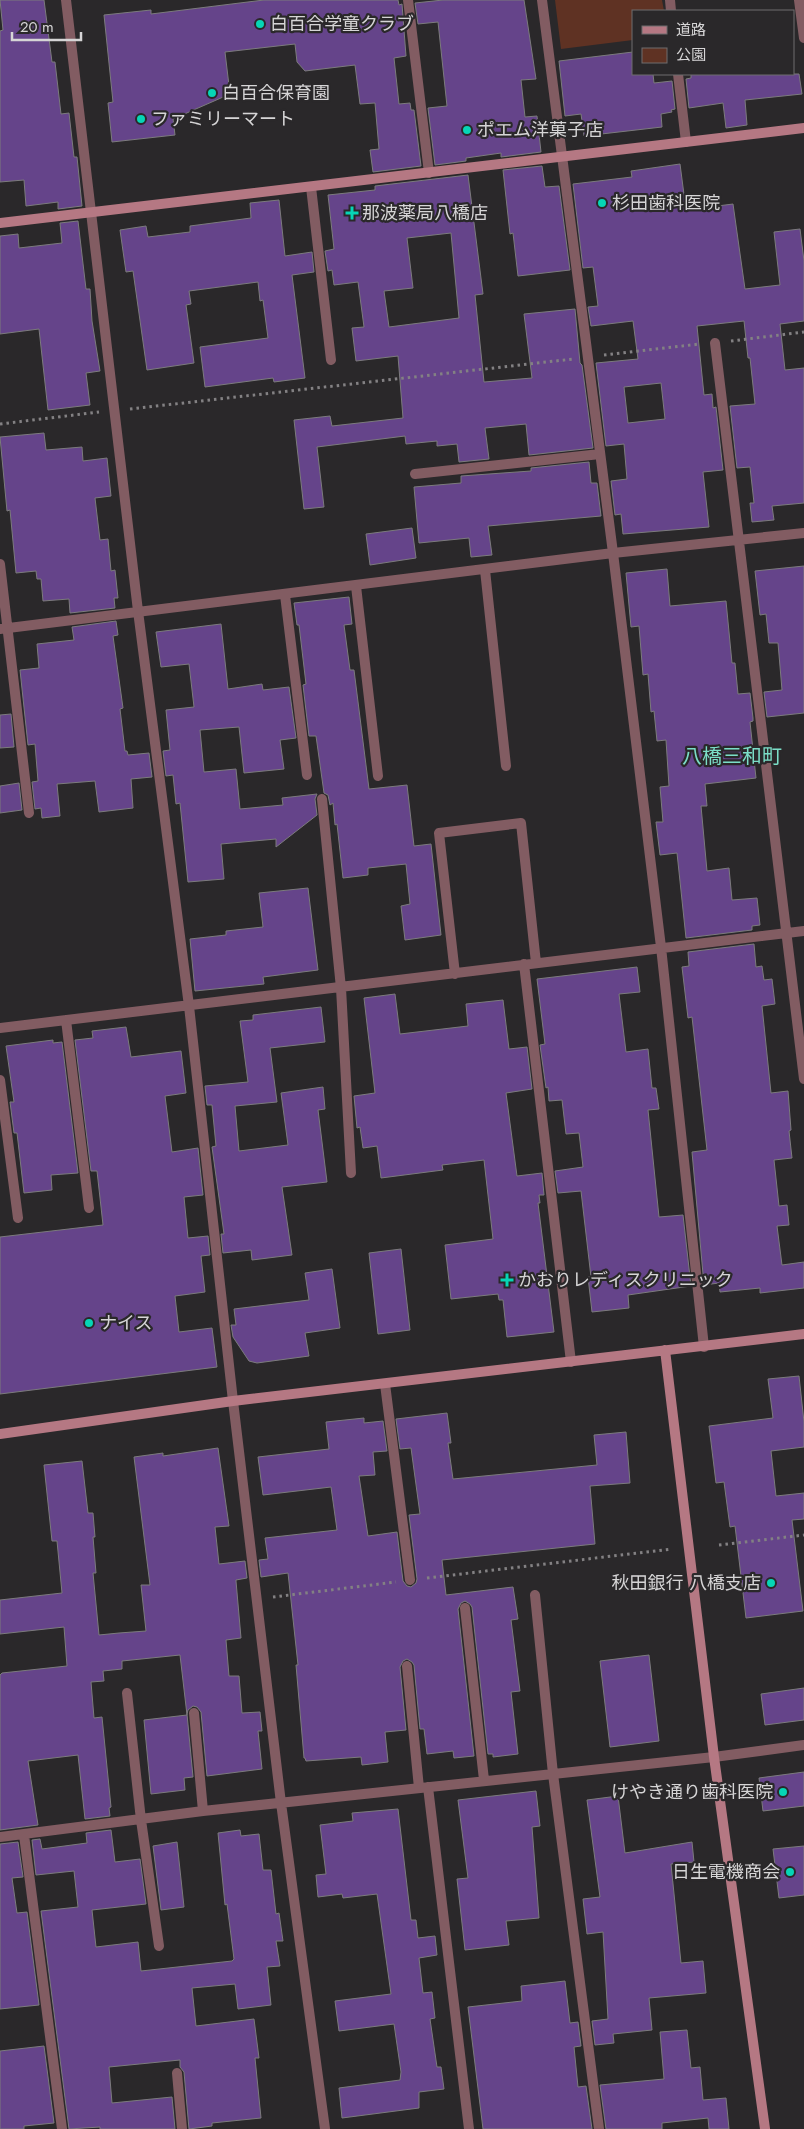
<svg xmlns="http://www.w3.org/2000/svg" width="804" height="2129" viewBox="0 0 804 2129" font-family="Jost,'Noto Sans JP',sans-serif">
	<rect width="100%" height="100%" fill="#2a282a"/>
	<path fill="#5f3223" d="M555,0H662L664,11H633V40L561,49Z"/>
	<path fill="#65448a" stroke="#7c7b7d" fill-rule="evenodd" d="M0,0H44L52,62H55L61,114L69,113L74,157H77L82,206L58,209V202L26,206L24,180L0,182V31L3,30Z
		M264,0H398L399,5L402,4L406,56L394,58L399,104L410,103L411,110H414L421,166L373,172L370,150L379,149L375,103L360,104L355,65L305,71L297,62L295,44L225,52L230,94L173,119L175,135L112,142L108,103L113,102L104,15L151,10V14Z
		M443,0H524L536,79L521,80L525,117L537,116L541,152L501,157V153L466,158V161L435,165L428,108L447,106L438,22L418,24L415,3Z
		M633,52V74H653L654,83L672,81L675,109L671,110L672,112L661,114L662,127L584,136L581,114L565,116L559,61Z
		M691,74H799L802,94L745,100L747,125L726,128L723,103L689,108L686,79L691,78Z
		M680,164L686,210L733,204L745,289L780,285L774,232L800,229L804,261V321L780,324L785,370L804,368V503L772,506L774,520L752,522L750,503H754L750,467L737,468L730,406L755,404L750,358H748L744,321L697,326L704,395L712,394L713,408L716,407L723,470L703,472L709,527L623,534L621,514L615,515L611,481L627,479L624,444L606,446L596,363L638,359L633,321L591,326L588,307L598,306L593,267L583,268L573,184L632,177L631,171ZM661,383L665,419L628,423L624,387Z
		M542,166L545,187L559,186L570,270L518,276L513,233L510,234L503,170Z
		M468,175L483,294L475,295L484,382L532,378L524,314L575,309L580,363L582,365L593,448L529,455L526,424L485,428L489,459L459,462L457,444L437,446V441L406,444L405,436L317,447L324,507L304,509L294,420L330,416L332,426L403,418L398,356L356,361L352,328L364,327L358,282L334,285L332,270L328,271L325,251L334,249L328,195L375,190V186ZM451,233L459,318L389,327L384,291L413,288L407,238Z
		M279,200L285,256L312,252L314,272L292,275L305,378L274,382L273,378L205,387L200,347L268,338L263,300L260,301L258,282L189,291L191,304L186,305L194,363L147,370L133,271L126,272L120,230L146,226L148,237L190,232V226L251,218L250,203Z
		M78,221L86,289H90L92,321L100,371L86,373L90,405L48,410L39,329L0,334V236L18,234L19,248L62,243L60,223Z
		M44,433L46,450L82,447L83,461L107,458L111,496L95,498L100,540L108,539L111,571L115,570L118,598H114L115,608L70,613L69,599L43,601L41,579H37L36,571L16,573L10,510L7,511L0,437Z
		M589,462L591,483H597L601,516L488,526L492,555L471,557L469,538L419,543L414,487L461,483V476L531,471V468Z
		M412,528L416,558L370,565L366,534Z
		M804,566V713L767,717L764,692L782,690L778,643H769L766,614L760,615L755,571Z
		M667,569L670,606L726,601L732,663H735L738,694L750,693L753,718V721L750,722L756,778L705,784L707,806H701L707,871L729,868L732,900L757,898L760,925L752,926V930L686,938L677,853L660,855L656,822H663L660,787L669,786L666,740L657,741L654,711L651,712L648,674L643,675L639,626L631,627L626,573Z
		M349,597L352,624L344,625L350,670H354L369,789L407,785L414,846L431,844L441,935L405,940L401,906L410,904L406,864L368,868V875L343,878L337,824L335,825L333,803L330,805L328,795L324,793L316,736H309L303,685L306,684L299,625H297L294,603Z
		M116,621L118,635L113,636L123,708L120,709L125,751H127L128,755L149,753L152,777L131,779L133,808L99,812L95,781L57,784L60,816L42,818L41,808L35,809L32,782L38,781L35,744L28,745L20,670L39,668L37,644L74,640L72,627Z
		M221,624L228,689L262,684L263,690L289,687L296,738L280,740L284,769L244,773L239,727L200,730L204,772L236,769L240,809L283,805L282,798L317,794L315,799L317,815L276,847V839L221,844L224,879L188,882L180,803L176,804L173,775L166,776L163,751L170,750L166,710L194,707L189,664L161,667L156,632Z
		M11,714L14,747L0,748V715Z
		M19,783L22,810L0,813V786Z
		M308,888L318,970L263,977L264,984L195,991L190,939L226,935V931L263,927L259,893Z
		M754,944L756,967L762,966L764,980L772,979L775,1004L762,1006L771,1093L788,1091L791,1130L789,1131L792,1158L774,1160L779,1206L787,1205L789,1225L777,1226L782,1265L804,1262V1288L760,1293V1288L720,1292L719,1283L704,1285L692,1152L707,1150L692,1017L688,1018L682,967L689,966L688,952Z
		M637,967L640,992L619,994L626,1052L648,1049L652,1088H656L659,1109L648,1110L659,1217L683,1215L691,1286L628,1295L629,1308L592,1312L588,1277H591L581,1191L558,1193L555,1171L583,1167L579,1133L566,1134L562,1100L549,1101L548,1087L546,1088L540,1045L545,1044L537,979Z
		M395,994L400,1034L468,1026L466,1004L503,1000L509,1049L527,1047L532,1089L506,1093L517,1176L542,1173L544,1195H539L540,1203H538L554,1332L507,1337L503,1300H499L498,1294L451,1299L445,1245L493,1239L484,1160L442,1165L443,1170L381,1178L377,1146L363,1148L360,1127L357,1128L354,1096L375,1093L364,998Z
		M321,1007L325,1042L270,1048L277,1102L235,1106L239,1151L288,1145L281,1093L323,1087L325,1109L318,1110L327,1182L282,1187L292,1255L252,1260L251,1250L223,1253L221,1234H224L212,1147L216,1146L212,1105H207L205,1086L248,1082L240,1021L253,1020V1015Z
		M126,1027L131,1057L181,1051L186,1093L165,1096L172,1152L198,1148L203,1195L184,1197L188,1238L208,1236L210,1255L201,1256L205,1292L175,1296L179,1332L212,1328L217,1367L0,1394V1237L103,1225L97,1171H91L75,1040L93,1038L92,1031Z
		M53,1040V1043L62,1042L78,1173L51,1175L52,1190L24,1193L17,1133H14L10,1102H14L6,1046Z
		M401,1249L410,1330L378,1334L369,1253Z
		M332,1269L340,1328L305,1333L309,1356L257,1363L249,1361L233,1337L231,1325H236L234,1309L309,1300L305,1273Z
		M799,1376L804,1422V1447L771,1451L776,1496L804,1493V1519L792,1520L803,1611L746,1618L735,1526L730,1527L724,1482L716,1483L709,1426L773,1418L768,1379Z
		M447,1413L451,1443H448L453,1479L597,1465L594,1435L626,1432L630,1483L590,1486L595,1544L442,1560L446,1595L513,1587L518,1619L511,1620L520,1691L511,1692L518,1754L493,1757V1754H488L472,1607L470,1604L465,1601L461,1603L458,1609L474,1756L454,1758L453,1751L427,1754L424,1729H420L414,1665L412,1662L407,1659L403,1661L400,1667L406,1730L385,1732L388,1762L362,1765L361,1757L306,1761L305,1758H304L296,1665H298L288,1573L261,1577L259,1560L268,1559L265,1538L337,1530L331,1487L263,1495L258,1457L329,1449L326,1422L364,1418V1423L383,1421L387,1451L373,1452L375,1475L359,1476L368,1536L397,1532L403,1581L407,1586L411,1587L416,1583L417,1579L409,1515L420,1514L411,1448L400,1449L396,1419Z
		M218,1448L229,1526L215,1527L219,1564L245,1561L247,1578L236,1580V1581L241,1638L226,1640L229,1676H239L242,1713L260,1712L262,1731H258L262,1769L207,1776L201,1712L197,1707L193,1706L188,1710L187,1714L193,1777L184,1778L185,1790L151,1794L144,1720L187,1715L180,1655L122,1661V1669L103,1671L104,1681L91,1682L94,1718L102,1717L111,1807L109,1808L110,1816L85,1819L78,1755L28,1761L38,1825L0,1830V1675L2,1673L67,1666L64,1627L0,1634V1600L62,1593L57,1541H52L44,1465L82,1461L88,1513H93L95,1537H93L96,1573H93L99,1635L119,1633L146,1631L141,1585H150L134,1457L163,1453V1456Z
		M649,1655L659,1741L610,1747L600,1661Z
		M804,1688V1720L765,1725L761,1694Z
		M804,1772V1806L763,1811L759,1778Z
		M536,1791L540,1826L532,1827L539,1918L506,1921L509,1945L465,1950L457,1879L468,1878L458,1800Z
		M618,1796L625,1853L692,1842L694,1862L671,1864L681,1963L703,1961L706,1993L649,1998L652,2030L613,2034L614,2043L595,2045L592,2021L608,2019L603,1932L587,1934L583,1899L600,1897L587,1800Z
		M398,1809L411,1920H416L418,1938L435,1936L437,1955L419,1958L423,1993L432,1992L435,2018L430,2019L437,2067H441L444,2089L419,2092V2108L342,2118L339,2088L400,2080L401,2072L394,2024L339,2031L335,2001L391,1994L377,1894L343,1898L342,1894L318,1897L316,1875L326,1874L320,1825L353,1821L352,1813Z
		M111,1830L115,1862L140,1859L146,1904L92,1910L96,1947L138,1942L141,1971L232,1961L234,1959L227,1904L225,1905L218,1833L240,1830L241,1836L259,1834L263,1870H271L276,1914L279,1913L283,1941H276L280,1966L267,1967L271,2005L238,2009L235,1984L192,1988L196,2026L254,2019L259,2058H255L261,2118L212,2123V2126L189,2129L184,2072L180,2067V2060L109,2067L112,2103L172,2097L175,2129H100V2127L69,2129L41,1911L78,1907L74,1871L36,1875L32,1840L40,1839L42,1849L87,1843L86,1833Z
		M18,1842L23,1877L12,1878L17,1913L27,1912L39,2005L0,2009V1844Z
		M177,1842L184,1907L161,1910L153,1846Z
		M804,1846V1895L779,1898L773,1849Z
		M565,1981L570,2023L578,2022L581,2046L574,2047L578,2087L586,2086L592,2129H483L468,2007L522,2001L521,1986Z
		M687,2030L691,2068L700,2067L703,2100L726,2098L729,2129H709L708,2118L662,2123V2129H606L600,2085L664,2079L660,2032Z
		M44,2046L54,2123L24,2126V2129H0V2051Z"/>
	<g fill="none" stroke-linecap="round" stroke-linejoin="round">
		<path stroke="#838183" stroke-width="3" stroke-dasharray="2.5 4" stroke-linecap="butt" d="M731,341L804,332
			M604,355L700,344
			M130,409L573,359
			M0,424L99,412
			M719,1545L804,1535
			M427,1578L672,1549
			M273,1597L396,1582"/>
		<path stroke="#825c62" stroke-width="10" d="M66,0L138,611L189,1006L233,1401L281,1803L325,2129
			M408,0L429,173
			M542,0L613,553L661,947L704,1347
			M670,0L671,11
			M799,0L804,38
			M678,74L686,142
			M311,187L331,360
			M715,343L804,1079
			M415,474L600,454
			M0,564L29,813
			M485,570L506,766
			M356,586L378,776
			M285,595L307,775
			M0,629L613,553L804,533
			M322,799L341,988L351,1173
			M524,964L571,1362
			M455,974L439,833L521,823L536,963
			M66,1020L89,1208
			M0,1028L804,931
			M0,1080L18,1218
			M385,1384L410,1580
			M535,1595L553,1774L599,2129
			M465,1608L484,1780
			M407,1666L419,1788
			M127,1693L141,1820L159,1946
			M194,1713L203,1811
			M428,1787L469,2129
			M24,1835L62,2129
			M0,1837L203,1811L714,1757L804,1745
			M177,2073L182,2129"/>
		<path stroke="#b57883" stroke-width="10" d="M0,223L804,128
			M665,1350L714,1757L765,2129
			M0,1434L233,1401L804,1334"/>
	</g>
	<g fill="#06d5b6" stroke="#2a282a" stroke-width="2">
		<circle cx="260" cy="24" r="5"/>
		<circle cx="212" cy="93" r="5"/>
		<circle cx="141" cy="119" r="5"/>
		<circle cx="467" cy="130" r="5"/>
		<circle cx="602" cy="203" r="5"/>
		<path d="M349.5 205.5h5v5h5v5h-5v5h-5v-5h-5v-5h5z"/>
		<path d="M504.5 1272.5h5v5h5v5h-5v5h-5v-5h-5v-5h5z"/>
		<circle cx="89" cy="1323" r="5"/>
		<circle cx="771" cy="1583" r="5"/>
		<circle cx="783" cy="1792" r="5"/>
		<circle cx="790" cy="1872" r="5"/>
	</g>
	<g text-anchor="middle" stroke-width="4.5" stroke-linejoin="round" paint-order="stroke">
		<g font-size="18" fill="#d6d5d6" stroke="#2a282a" text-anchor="start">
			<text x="270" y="30">白百合学童クラブ</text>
			<text x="222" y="99">白百合保育園</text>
			<text x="151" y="125">ファミリーマート</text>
			<text x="477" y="136">ポエム洋菓子店</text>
			<text x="612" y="209">杉田歯科医院</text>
			<text x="362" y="219">那波薬局八橋店</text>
			<text x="518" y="1286">かおりレディスクリニック</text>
			<text x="99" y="1329">ナイス</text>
			<text x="761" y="1589" text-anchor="end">秋田銀行 八橋支店</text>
			<text x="773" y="1798" text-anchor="end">けやき通り歯科医院</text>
			<text x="780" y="1878" text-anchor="end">日生電機商会</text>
		</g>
		<g font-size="20" fill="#7bdec7" stroke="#2a282a">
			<text x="732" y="763">八橋三和町</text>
		</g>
	</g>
	<rect x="632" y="10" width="162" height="65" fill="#2a282a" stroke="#6f6d6f"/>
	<rect x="642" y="26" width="25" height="8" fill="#b57883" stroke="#6f6d6f"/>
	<text x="676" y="35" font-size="15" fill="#d6d5d6">道路</text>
	<rect x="642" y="48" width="25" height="15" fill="#5f3223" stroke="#6f6d6f"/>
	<text x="676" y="60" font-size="15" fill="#d6d5d6">公園</text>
	<path d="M12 32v8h69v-8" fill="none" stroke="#d6d5d6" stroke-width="2.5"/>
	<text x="20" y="32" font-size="15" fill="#d6d5d6" stroke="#2a282a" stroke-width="4" paint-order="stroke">20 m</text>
</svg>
